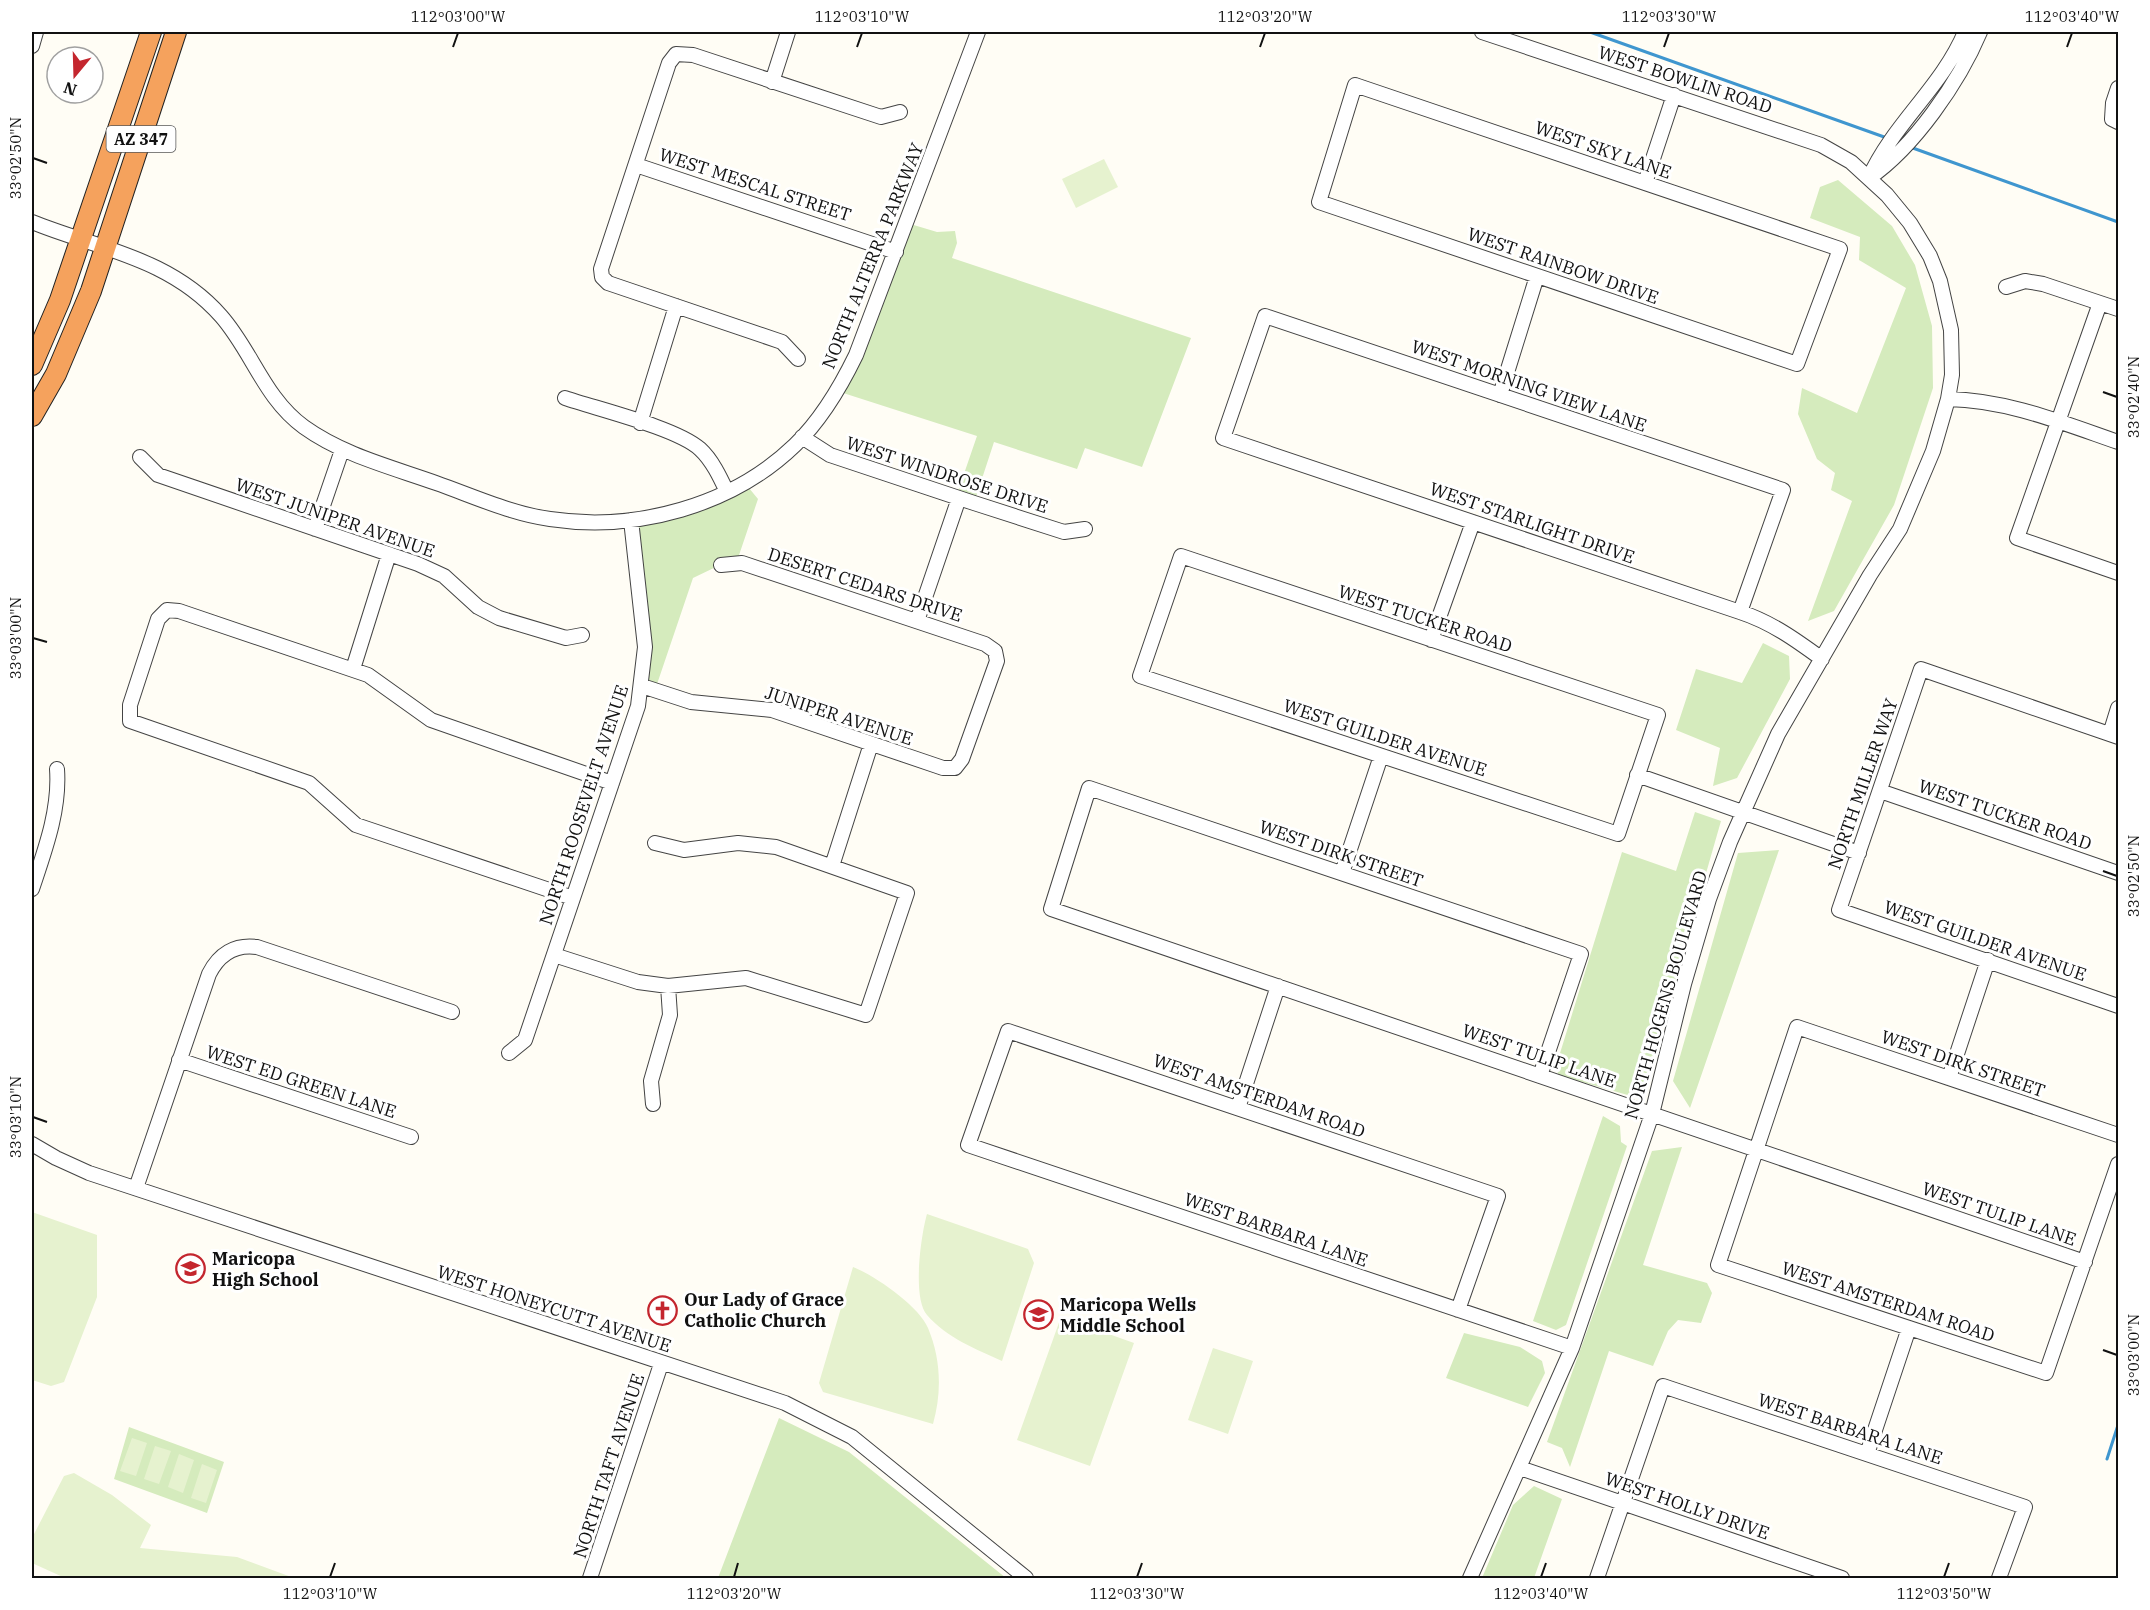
<svg xmlns="http://www.w3.org/2000/svg" width="2150" height="1610" viewBox="0 0 2150 1610" font-family="'IBM Plex Serif',serif">
	<rect width="100%" height="100%" fill="#fffdf5"/>
	<path fill="#d5ebbd" d="M1838,180L1892,226L1915,265L1932,326L1933,388L1894,505L1834,611L1808,621L1852,501L1831,490L1835,473L1817,459L1798,414L1802,388L1857,413L1906,288L1859,260L1860,237L1810,218L1820,187Z
		M907,223L937,232L955,231L957,243L952,258L1191,338L1142,467L1085,448L1077,469L994,442L974,503L956,497L977,436L837,391Z
		M744,482L758,499L736,564L720,565L693,578L655,690L642,686L631,520Z
		M1763,643L1789,656L1790,679L1737,778L1713,786L1720,748L1676,730L1696,669L1742,683Z
		M1695,812L1721,821L1645,1086L1638,1098L1558,1075L1557,1063L1622,852L1676,871Z
		M1779,850L1690,1108L1673,1081L1738,853Z
		M1603,1116L1620,1126L1621,1142L1627,1146L1566,1325L1556,1330L1533,1321Z
		M1682,1147L1643,1265L1707,1283L1712,1293L1701,1323L1678,1320L1668,1331L1653,1366L1609,1351L1570,1467L1562,1448L1547,1442L1652,1151Z
		M1464,1333L1520,1347L1542,1361L1545,1373L1528,1407L1446,1378Z
		M779,1418L849,1452L1006,1578H718Z
		M129,1427L224,1462L207,1513L114,1479Z
		M1534,1486L1562,1499L1534,1578H1482L1513,1505Z"/>
	<path fill="#e6f2cf" d="M1104,159L1118,187L1076,208L1062,179Z
		M32,1212L97,1235V1297L64,1382L51,1386L32,1380Z
		M927,1214L1028,1249L1034,1263L1002,1361C976,1349 947,1338 927,1315C912,1298 921,1235 927,1214Z
		M853,1267C874,1275 919,1306 928,1328C941,1359 942,1392 933,1424L823,1392L819,1383Z
		M1061,1317L1134,1343L1090,1466L1017,1440Z
		M1213,1348L1253,1361L1228,1434L1188,1420Z
		M132,1438L147,1443L136,1476L120,1471Z
		M155,1446L171,1451L159,1484L144,1479Z
		M179,1454L194,1460L183,1493L168,1487Z
		M202,1464L217,1470L206,1503L191,1498Z
		M74,1473L112,1495L151,1525L140,1548L237,1557L294,1578H65L32,1563V1538L64,1476Z"/>
	<g fill="none" stroke-linecap="round" stroke-linejoin="round">
		<path stroke="#3f96cf" stroke-width="3" d="M1590,32L1887,138
			M1910,147L2118,222
			M2107,1459L2118,1425"/>
		<defs>
			<path id="minor" d="M32,46L36,32
				M772,82L788,32
				M1355,85L1840,249L1797,364L1319,202Z
				M2118,88L2113,103L2112,119L2118,122
				M636,165L896,252
				M1869,178C1914,147 1959,82 1980,32
				M1869,178C1893,124 1942,87 1965,32
				M1645,183L1674,95
				M32,222C99,249 170,258 221,316C252,351 264,398 304,427C343,455 391,467 436,483C473,496 512,514 550,519C636,532 732,506 795,445C821,420 840,388 856,355L978,32
				M2006,287L2025,281L2043,284L2118,309
				M2100,303L2017,538L2118,573
				M798,359L782,342L608,283L602,277L601,269L669,63L676,54L693,55L881,117L900,112
				M1500,395L1537,276
				M565,398C597,409 677,428 700,449C712,460 720,477 727,492
				M1948,399C2007,400 2063,423 2118,442
				M640,423L676,306
				M802,437L830,455L974,503L1064,532L1085,529
				M140,457L158,475L418,564L444,576L478,607L499,618L566,638L582,635
				M315,529L342,450
				M1181,556L1658,715L1618,834L1140,676Z
				M1740,612L1783,490L1265,316L1223,438L1740,612C1771,622 1796,640 1822,659
				M917,621L959,498
				M1431,640L1473,522
				M353,669L389,554
				M642,686L691,702L772,710L943,768H955L962,759L997,661L995,651L985,644L742,563L721,565
				M2110,734L2118,708
				M2118,737L1921,669L1839,910L2118,1006
				M1637,775L1859,853
				M1880,791L2118,873
				M832,866L871,744
				M1342,873L1381,756
				M32,889C45,850 60,810 57,769
				M573,898L356,825L309,783L130,721V705L158,619L167,610L179,611L368,675L431,720L612,783
				M554,955L638,982L668,986L746,978L866,1015L907,893L776,847L738,843L684,850L655,843
				M509,1053L525,1040L638,706L645,647L631,520
				M179,1060L411,1137
				M1540,1076L1581,954L1089,788L1051,909L2085,1262
				M1949,1078L1988,960
				M653,1104L651,1081L670,1015L668,986
				M1238,1108L1278,986
				M2118,1135L1797,1027L1718,1265L2046,1373L2118,1164
				M32,1144L56,1158L89,1173L785,1403L852,1437L1026,1578
				M136,1188L209,974C219,954 235,944 257,947L452,1012
				M1458,1310L1498,1196L1008,1031L968,1145L1572,1348
				M1867,1454L1909,1328
				M1520,1468L1842,1578
				M590,1578L661,1364
				M1470,1578L1572,1348L1652,1114L1684,984L1709,899L1730,842L1778,734L1870,575L1900,529L1933,451L1948,399L1952,375L1951,330L1940,281L1930,256L1910,223L1887,195L1851,162L1821,145L1482,32
				M1597,1578L1663,1386L2025,1507L1999,1578"/>
			<path id="highway" d="M32,365L60,300L151,32
				M32,416L56,374L91,291L176,32"/>
		</defs>
		<use href="#minor" stroke="#444" stroke-width="16"/>
		<use href="#highway" stroke="#222" stroke-width="22"/>
		<use href="#minor" stroke="#fff" stroke-width="14"/>
		<use href="#highway" stroke="#f5a25d" stroke-width="20"/>
	</g>
	<path fill="none" stroke="#111" stroke-width="2" d="M453,47L458,33M857,47L862,33M1260,47L1265,33M1664,47L1669,33M2067,47L2072,33M33,158L47,163M2103,392L2117,397M33,638L47,642M2103,871L2117,876M33,1117L47,1122M2103,1350L2117,1355M330,1577L335,1563M734,1577L738,1563M1137,1577L1142,1563M1541,1577L1546,1563M1944,1577L1949,1563"/>
	<defs>
		<symbol id="school-ring" viewBox="-11 -11 22 22"><circle r="9.5" fill="#fff" stroke="#c4262e" stroke-width="1.5"/><path d="M0-5L7-2L0 1L-7-2ZM-4 1L0 2.5L4 1V4Q0 6-4 4Z" fill="#c4262e"/></symbol>
		<symbol id="church-ring" viewBox="-11 -11 22 22"><circle r="9.5" fill="#fff" stroke="#c4262e" stroke-width="1.5"/><path d="M-1.2-6h2.4v3.5h3.3v2.4h-3.3V6h-2.4V-.1h-3.3v-2.4h3.3Z" fill="#c4262e"/></symbol>
	</defs>
	<g fill-rule="evenodd">
		<use href="#school-ring" x="174" y="1252" width="33" height="33"/>
		<use href="#church-ring" x="646" y="1294" width="33" height="33"/>
		<use href="#school-ring" x="1022" y="1298" width="33" height="33"/>
	</g>
	<g text-anchor="middle" stroke-width="6" stroke-linejoin="round" paint-order="stroke">
		<rect fill="#fff" stroke="#585858" stroke-width="1.5" x="106.5" y="126" width="69" height="26" rx="4.5"/>
		<g font-size="16" font-weight="bold" fill="#111">
			<text x="141" y="145">AZ 347</text>
		</g>
		<g font-size="18" fill="#111" stroke="#fff">
			<text transform="translate(1685 80) rotate(18)" y="6">WEST BOWLIN ROAD</text>
			<text transform="translate(1603 150) rotate(19)" y="6">WEST SKY LANE</text>
			<text transform="translate(755 185) rotate(18)" y="6">WEST MESCAL STREET</text>
			<text transform="translate(873 256) rotate(-68)" y="6">NORTH ALTERRA PARKWAY</text>
			<text transform="translate(1563 266) rotate(19)" y="6">WEST RAINBOW DRIVE</text>
			<text transform="translate(1529 386) rotate(19)" y="6">WEST MORNING VIEW LANE</text>
			<text transform="translate(947 475) rotate(18)" y="6">WEST WINDROSE DRIVE</text>
			<text transform="translate(335 518) rotate(19)" y="6">WEST JUNIPER AVENUE</text>
			<text transform="translate(1532 523) rotate(19)" y="6">WEST STARLIGHT DRIVE</text>
			<text transform="translate(865 585) rotate(18)" y="6">DESERT CEDARS DRIVE</text>
			<text transform="translate(1425 619) rotate(18)" y="6">WEST TUCKER ROAD</text>
			<text transform="translate(839 716) rotate(18)" y="6">JUNIPER AVENUE</text>
			<text transform="translate(1385 738) rotate(18)" y="6">WEST GUILDER AVENUE</text>
			<text transform="translate(1863 784) rotate(-71)" y="6">NORTH MILLER WAY</text>
			<text transform="translate(584 805) rotate(-72)" y="6">NORTH ROOSEVELT AVENUE</text>
			<text transform="translate(2005 815) rotate(19)" y="6">WEST TUCKER ROAD</text>
			<text transform="translate(1341 854) rotate(19)" y="6">WEST DIRK STREET</text>
			<text transform="translate(1985 941) rotate(19)" y="6">WEST GUILDER AVENUE</text>
			<text transform="translate(1666 995) rotate(-74)" y="6">NORTH HOGENS BOULEVARD</text>
			<text transform="translate(1539 1056) rotate(19)" y="6">WEST TULIP LANE</text>
			<text transform="translate(1963 1064) rotate(19)" y="6">WEST DIRK STREET</text>
			<text transform="translate(301 1082) rotate(18)" y="6">WEST ED GREEN LANE</text>
			<text transform="translate(1259 1096) rotate(19)" y="6">WEST AMSTERDAM ROAD</text>
			<text transform="translate(1999 1214) rotate(19)" y="6">WEST TULIP LANE</text>
			<text transform="translate(1276 1230) rotate(19)" y="6">WEST BARBARA LANE</text>
			<text transform="translate(1888 1302) rotate(18)" y="6">WEST AMSTERDAM ROAD</text>
			<text transform="translate(554 1309) rotate(18)" y="6">WEST HONEYCUTT AVENUE</text>
			<text transform="translate(1850 1429) rotate(18)" y="6">WEST BARBARA LANE</text>
			<text transform="translate(609 1466) rotate(-72)" y="6">NORTH TAFT AVENUE</text>
			<text transform="translate(1687 1506) rotate(19)" y="6">WEST HOLLY DRIVE</text>
		</g>
		<g font-size="18" font-weight="bold" fill="#111" stroke="#fff" text-anchor="start">
			<text x="212" y="1265">Maricopa<tspan x="212" dy="21">High School</tspan></text>
			<text x="684" y="1306">Our Lady of Grace<tspan x="684" dy="21">Catholic Church</tspan></text>
			<text x="1060" y="1311">Maricopa Wells<tspan x="1060" dy="21">Middle School</tspan></text>
		</g>
	</g>
	<rect width="2150" height="1610" fill="none" stroke="#ffffff" stroke-width="66"/>
	<g transform="translate(75 75) rotate(199)"><circle r="28" fill="#ffffff" stroke="#a0a0a0" stroke-width="1.5"/>
	<path d="M0-4.5L10 22L0 15L-10 22Z" fill="#c4262e"/>
	<text y="-9" font-size="16" font-weight="bold" text-anchor="middle" fill="#111111">N</text>
	</g>
	<rect x="33" y="33" width="2084" height="1544" fill="none" stroke="#111" stroke-width="2"/>
	<g font-size="15" text-anchor="middle" fill="#111">
		<text x="458" y="22">112°03'00"W</text>
		<text x="862" y="22">112°03'10"W</text>
		<text x="1265" y="22">112°03'20"W</text>
		<text x="1669" y="22">112°03'30"W</text>
		<text x="2072" y="22">112°03'40"W</text>
		<text transform="translate(16 158) rotate(-90)" y="5">33°02'50"N</text>
		<text transform="translate(2134 397) rotate(-90)" y="5">33°02'40"N</text>
		<text transform="translate(16 638) rotate(-90)" y="5">33°03'00"N</text>
		<text transform="translate(2134 876) rotate(-90)" y="5">33°02'50"N</text>
		<text transform="translate(16 1117) rotate(-90)" y="5">33°03'10"N</text>
		<text transform="translate(2134 1355) rotate(-90)" y="5">33°03'00"N</text>
		<text x="330" y="1599">112°03'10"W</text>
		<text x="734" y="1599">112°03'20"W</text>
		<text x="1137" y="1599">112°03'30"W</text>
		<text x="1541" y="1599">112°03'40"W</text>
		<text x="1944" y="1599">112°03'50"W</text>
	</g>
</svg>
